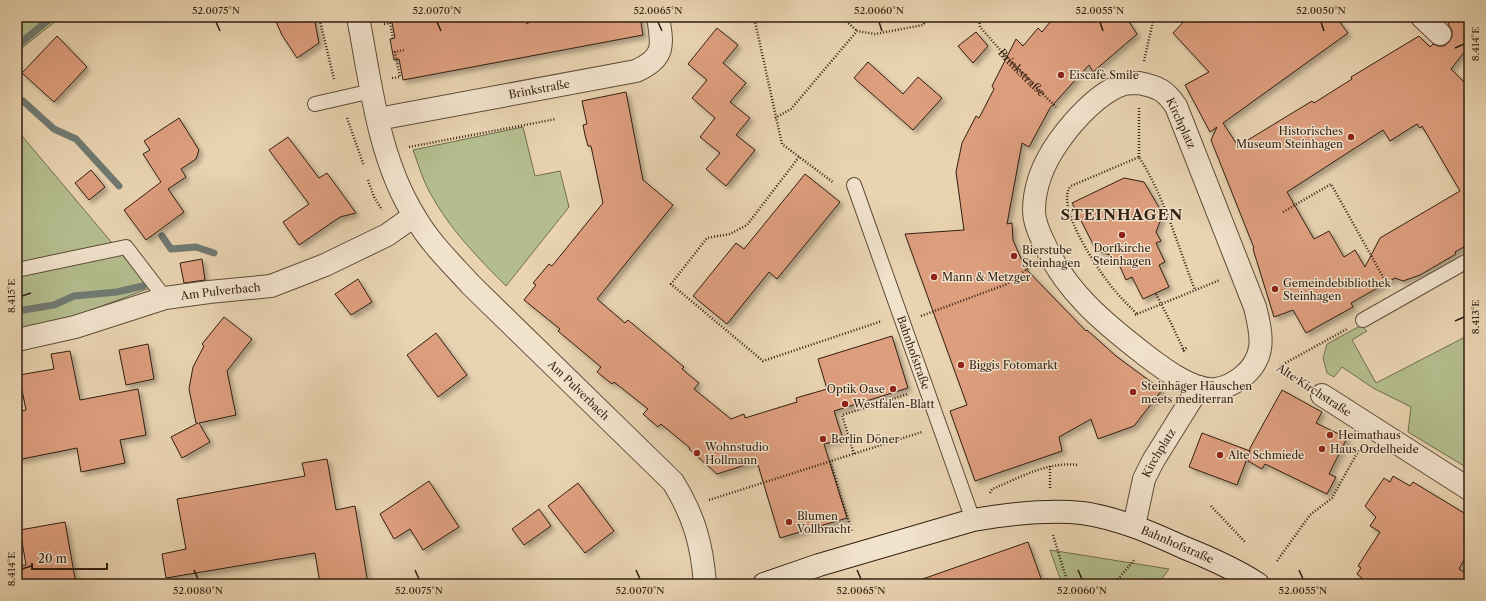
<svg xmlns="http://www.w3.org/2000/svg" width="1486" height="601" viewBox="0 0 1486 601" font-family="'Libre Caslon Text',serif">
	<defs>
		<filter id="shadow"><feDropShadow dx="3.5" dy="3.5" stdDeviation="2" flood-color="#0004"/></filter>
	</defs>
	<rect width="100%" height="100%" fill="#e9d3b1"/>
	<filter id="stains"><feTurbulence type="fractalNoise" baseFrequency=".005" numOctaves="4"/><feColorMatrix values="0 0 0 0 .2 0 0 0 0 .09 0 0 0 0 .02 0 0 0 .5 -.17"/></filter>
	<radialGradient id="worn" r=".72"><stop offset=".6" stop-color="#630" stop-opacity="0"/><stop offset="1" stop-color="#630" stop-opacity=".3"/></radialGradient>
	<path fill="#b4bd8e" stroke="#726e4f" d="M17,17H61L23,47L17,58Z
		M523,127L535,176L560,171L569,207L506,286C477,257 448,227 429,191C422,178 418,163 413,150Z
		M17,130L150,288L62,321L17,330Z
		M1358,327H1363L1367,331L1352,340L1376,383L1469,335V469L1408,432L1411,407L1373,388L1342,367L1334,377L1327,373L1323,358L1327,344Z
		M1050,550L1169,569L1158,584H1062Z"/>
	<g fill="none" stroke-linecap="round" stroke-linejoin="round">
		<path stroke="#707a73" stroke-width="7" d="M17,46L52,17
			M23,101L54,129L76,139L119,186
			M162,236L171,249L196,247L214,253
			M17,311L54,305L74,296L117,292L143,286"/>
	</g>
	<path fill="#dd9e7e" stroke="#311f10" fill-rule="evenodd" filter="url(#shadow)" d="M274,17H314L319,43L297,58L282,35Z
		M391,17H640L643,35L403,80L399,59L394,60L390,39L395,38Z
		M1054,17H1126L1137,34L1093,72L1089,65L1050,108L1029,147L1022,143L1007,224L1012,223L1013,240L1025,268L1086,331L1087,330L1116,356L1162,390L1134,426L1098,439L1091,419L1059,437L1062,451L975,481L950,411L967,405L905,234L964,230L956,172L962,143L976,116L979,118L994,89L992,86L1016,39L1023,46L1038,28L1042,32Z
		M1188,17H1336L1348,33L1223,123L1238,146L1312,101L1314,103L1352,79L1351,77L1419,36L1430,47L1433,44L1438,46H1444L1449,42L1452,37V30L1448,24L1453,17H1469V46L1451,69L1469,87V244L1455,252L1456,254L1420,275L1403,281L1395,278L1351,303L1353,307L1306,333L1293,310L1274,317L1253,249L1254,248L1211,140L1217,127L1210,132L1185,85L1209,72L1173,33ZM1417,124L1420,128L1422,126L1460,191L1380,238L1365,267L1355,250L1344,257L1329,231L1314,239L1287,192L1383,130L1390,141Z
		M717,28L738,45L723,63L746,83L730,102L750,118L736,135L755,150L726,186L706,169L720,153L700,137L715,118L692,98L707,80L688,64Z
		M976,32L988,46L973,63L958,46Z
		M57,36L87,67L54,102L22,73Z
		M868,62L903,94L918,77L942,98L913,130L854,78Z
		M626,92L643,180L673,205L597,299L625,323L628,320L684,367L682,369L699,383L694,389L731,419L744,414L745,418L797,402L796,398L827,389L818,359L892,336L908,388L834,411L843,439L824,444L847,518L780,538L758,465L755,462L717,474L689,449L690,448L661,424L658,427L643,414L648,409L614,382L612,384L597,372L601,367L558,331L560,329L524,300L536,285L533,283L549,264L552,266L603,203L591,146H588L585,135L583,125L587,124L582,101Z
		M179,118L199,150L196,159L181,169L186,177L168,189L184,212L146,240L124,210L161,182L143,154L150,150L144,141Z
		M288,137L319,178L327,173L356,213L340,217L299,245L283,222L309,204L269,150Z
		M91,170L105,187L89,200L75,183Z
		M805,174L840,202L777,279L769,272L727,324L693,296L736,243L744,249Z
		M1124,178L1144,182L1163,214L1156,232L1161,241L1156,243L1165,262L1159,265L1169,287L1143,299L1132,277L1126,280L1117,260L1112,263L1110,255L1096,250L1072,203Z
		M202,259L205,280L184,283L180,263Z
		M358,279L372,302L351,315L335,294Z
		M224,317L252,339L227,371L236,415L199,423L210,442L182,458L171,437L198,423H196L189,389L193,367L204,346L202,344Z
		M436,333L467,375L438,397L407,355Z
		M148,344L154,379L126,385L119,350Z
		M70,351L80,400L138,389L146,435L120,440L125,463L81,472L77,448L17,460V412L26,410L19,375L54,369L51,354Z
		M1282,390L1322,412L1316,423L1347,438L1329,474L1336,477L1327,494L1265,464L1262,469L1248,461L1250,448Z
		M1202,433L1250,451L1237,485L1189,467Z
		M327,459L336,510L355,506L368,584H320L315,553L166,578L162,554L186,549L177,499L305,476L302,463Z
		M1393,476L1410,486L1413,482L1469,516V551L1459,569L1469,575V584H1369L1357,574L1361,568L1358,566L1380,532L1370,526L1376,517L1365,506L1384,478L1390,482Z
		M429,481L459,527L423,550L410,529L394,539L380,514Z
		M578,483L614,531L585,553L548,506Z
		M539,509L551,526L524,545L512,529Z
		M65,522L76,584H17V566L26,565L20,530Z
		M1028,542L1043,584H918L917,581Z"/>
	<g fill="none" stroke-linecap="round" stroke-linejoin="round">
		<defs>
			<g id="lane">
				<path d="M315,104L372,91"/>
				<path id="s2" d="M854,185L973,520"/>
				<path d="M17,270L126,247L165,298"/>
				<path d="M1363,320L1469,260"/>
			</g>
			<g id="street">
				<path id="s3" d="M358,17C371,84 378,158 415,217C430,243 451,263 471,285L673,482C694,516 702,544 705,584"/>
				<path d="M1422,17L1440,34"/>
				<path d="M1139,83C1158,87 1165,90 1176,106L1255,307C1262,335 1267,358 1241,378C1234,383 1225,388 1216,389C1193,392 1161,367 1144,354C1104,323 1065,291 1044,243C1039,233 1034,222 1034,211C1034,186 1044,162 1059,141C1073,121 1100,91 1124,84C1129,83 1135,83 1139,83Z"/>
				<path id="s4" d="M378,119L636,71C665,58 663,46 658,17"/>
				<path id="s5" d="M17,340L75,327L165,298L209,292L271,286L325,265L387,235L414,216"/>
				<path d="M1322,395L1469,489"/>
				<path id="s6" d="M1134,526L1144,479L1153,461L1199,387"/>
			</g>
			<g id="secondary">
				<path id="s7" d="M764,584L819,565L973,520C1008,514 1046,509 1082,513C1118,518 1152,533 1185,548C1210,558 1235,569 1258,584"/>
			</g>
		</defs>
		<use href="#lane" stroke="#5f4c38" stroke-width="16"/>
		<use href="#street" stroke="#5f4c38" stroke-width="24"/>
		<use href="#secondary" stroke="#311f10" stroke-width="24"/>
		<g stroke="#311f10" stroke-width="2.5" stroke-dasharray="1 2" stroke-linecap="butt">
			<path d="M319,17L334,79"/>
			<path d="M526,17L528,26"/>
			<path d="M754,17L782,144L834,183"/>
			<path d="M842,17L857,31"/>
			<path id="s1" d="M979,17L980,27L1010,61L1056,107"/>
			<path d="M384,24L390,23L393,38"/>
			<path d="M1144,61L1154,17"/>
			<path d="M392,78L400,77L395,52L404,50"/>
			<path d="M347,118L364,166"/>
			<path d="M775,118L791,109L857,31L875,34L923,25L929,17"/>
			<path d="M409,147L556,119"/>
			<path d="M799,157L747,225L730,234L707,238L671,284L763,361L882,321"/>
			<path d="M1139,157V107"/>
			<path d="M368,180L374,197L382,210"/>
			<path d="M1283,212L1331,184L1387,284"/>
			<path d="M1156,294L1171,323L1185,353"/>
			<path d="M1137,314L1220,280"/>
			<path d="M1135,315L1137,314C1130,307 1123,300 1116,292C1101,275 1053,205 1071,186L1139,157C1165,198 1177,244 1195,290"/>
			<path d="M921,316L1007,284L1030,267"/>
			<path d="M1183,350L1188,347"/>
			<path d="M1280,366L1347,329"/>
			<path d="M1279,367L1303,383"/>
			<path d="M854,454L842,415L908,394"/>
			<path d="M830,461L852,532"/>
			<path d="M1050,466V488"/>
			<path d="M990,493L992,489C1019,478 1048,461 1078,465"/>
			<path d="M709,500L922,432"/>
			<path d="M1211,506L1245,542"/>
			<path d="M1053,535L1068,584"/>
			<path d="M1277,561L1310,515L1332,498L1360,448"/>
			<path d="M1114,584L1135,559"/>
		</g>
		<use href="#lane" stroke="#f1e2cc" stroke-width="14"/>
		<use href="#street" stroke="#f1e2cc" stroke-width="22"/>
		<use href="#secondary" stroke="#f1e2cc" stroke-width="22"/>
	</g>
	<path fill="none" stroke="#311f10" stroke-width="1.5" d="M216,22L220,31M437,22L441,31M658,22L662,31M879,22L882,31M1100,22L1103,31M1321,22L1324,31M1455,48L1464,44M22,296L31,293M1455,321L1464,317M22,569L31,566M194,570L198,579M415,570L419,579M636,570L640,579M857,570L861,579M1078,570L1082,579M1299,570L1303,579"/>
	<g fill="#8f2418" stroke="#f1e2cc" stroke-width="1.5">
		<circle cx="1061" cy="75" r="4"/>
		<circle cx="1351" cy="137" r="4"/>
		<circle cx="1122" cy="235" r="4"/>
		<circle cx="1014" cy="256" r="4"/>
		<circle cx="934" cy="277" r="4"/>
		<circle cx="1275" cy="289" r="4"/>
		<circle cx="961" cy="365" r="4"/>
		<circle cx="893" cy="389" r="4"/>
		<circle cx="1133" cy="392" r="4"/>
		<circle cx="845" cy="404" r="4"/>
		<circle cx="1330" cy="435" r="4"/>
		<circle cx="823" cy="439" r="4"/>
		<circle cx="1322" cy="449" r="4"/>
		<circle cx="697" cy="453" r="4"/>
		<circle cx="1220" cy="455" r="4"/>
		<circle cx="789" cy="522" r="4"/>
	</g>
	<g text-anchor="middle" stroke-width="3" stroke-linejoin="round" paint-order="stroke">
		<g font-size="11" fill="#311f10" stroke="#f1e2cc">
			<text dy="4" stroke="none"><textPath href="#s1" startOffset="72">Brinkstraße</textPath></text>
			<text dy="4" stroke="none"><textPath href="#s4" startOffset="164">Brinkstraße</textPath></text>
			<text transform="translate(1181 123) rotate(65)" y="4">Kirchplatz</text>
			<text dy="4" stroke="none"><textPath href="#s5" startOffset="210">Am Pulverbach</textPath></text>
			<text dy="4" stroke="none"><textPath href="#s2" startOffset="178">Bahnhofstraße</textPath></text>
			<text dy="4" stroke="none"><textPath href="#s3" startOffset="448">Am Pulverbach</textPath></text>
			<text transform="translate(1314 390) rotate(33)" y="4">Alte Kirchstraße</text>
			<text dy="4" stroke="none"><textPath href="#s6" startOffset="78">Kirchplatz</textPath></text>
			<text dy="4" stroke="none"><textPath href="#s7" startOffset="429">Bahnhofstraße</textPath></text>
		</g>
		<g font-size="11" fill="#311f10" stroke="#f1e2cc" text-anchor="start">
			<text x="1069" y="79">Eiscafè Smile</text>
			<text x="1343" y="135" text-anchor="end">Historisches<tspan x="1343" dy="13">Museum Steinhagen</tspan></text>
			<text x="1122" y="252" text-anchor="middle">Dorfkirche<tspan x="1122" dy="13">Steinhagen</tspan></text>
			<text x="1022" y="254">Bierstube<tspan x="1022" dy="13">Steinhagen</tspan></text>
			<text x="942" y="281">Mann &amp; Metzger</text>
			<text x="1283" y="287">Gemeindebibliothek<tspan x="1283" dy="13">Steinhagen</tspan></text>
			<text x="969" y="369">Biggis Fotomarkt</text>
			<text x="1141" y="390">Steinhäger Häuschen<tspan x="1141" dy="13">meets mediterran</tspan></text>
			<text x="885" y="393" text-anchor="end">Optik Oase</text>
			<text x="853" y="408">Westfalen-Blatt</text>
			<text x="1338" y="439">Heimathaus</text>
			<text x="831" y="443">Berlin Döner</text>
			<text x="705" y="451">Wohnstudio<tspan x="705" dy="13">Hollmann</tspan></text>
			<text x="1330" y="453">Haus Ordelheide</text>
			<text x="1228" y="459">Alte Schmiede</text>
			<text x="797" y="520">Blumen<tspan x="797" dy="13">Vollbracht</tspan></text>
		</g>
		<g font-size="15" font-weight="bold" letter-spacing="1" fill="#311f10" stroke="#f1e2cc">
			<text x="1122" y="220">STEINHAGEN</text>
		</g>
	</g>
	<rect width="1486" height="601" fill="none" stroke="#e9d3b1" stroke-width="44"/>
	<path d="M32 563v6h75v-6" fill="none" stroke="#311f10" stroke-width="2"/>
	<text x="38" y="563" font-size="12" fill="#311f10" stroke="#f1e2cc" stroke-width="3" paint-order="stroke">20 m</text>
	<rect x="22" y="22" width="1442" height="557" fill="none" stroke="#311f10" stroke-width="1.5"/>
	<g font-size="10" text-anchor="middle" fill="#311f10">
		<text x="216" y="14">52.0075°N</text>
		<text x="437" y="14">52.0070°N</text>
		<text x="658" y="14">52.0065°N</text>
		<text x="879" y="14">52.0060°N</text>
		<text x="1100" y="14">52.0055°N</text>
		<text x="1321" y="14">52.0050°N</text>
		<text transform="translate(1475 44) rotate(-90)" y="4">8.414°E</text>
		<text transform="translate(11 296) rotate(-90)" y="4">8.415°E</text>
		<text transform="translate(1475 317) rotate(-90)" y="4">8.413°E</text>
		<text transform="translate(11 569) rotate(-90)" y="4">8.414°E</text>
		<text x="198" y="594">52.0080°N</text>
		<text x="419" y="594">52.0075°N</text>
		<text x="640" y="594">52.0070°N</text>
		<text x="861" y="594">52.0065°N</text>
		<text x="1082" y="594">52.0060°N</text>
		<text x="1303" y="594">52.0055°N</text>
	</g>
	<rect width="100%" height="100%" filter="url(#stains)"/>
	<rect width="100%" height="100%" fill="url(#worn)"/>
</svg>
